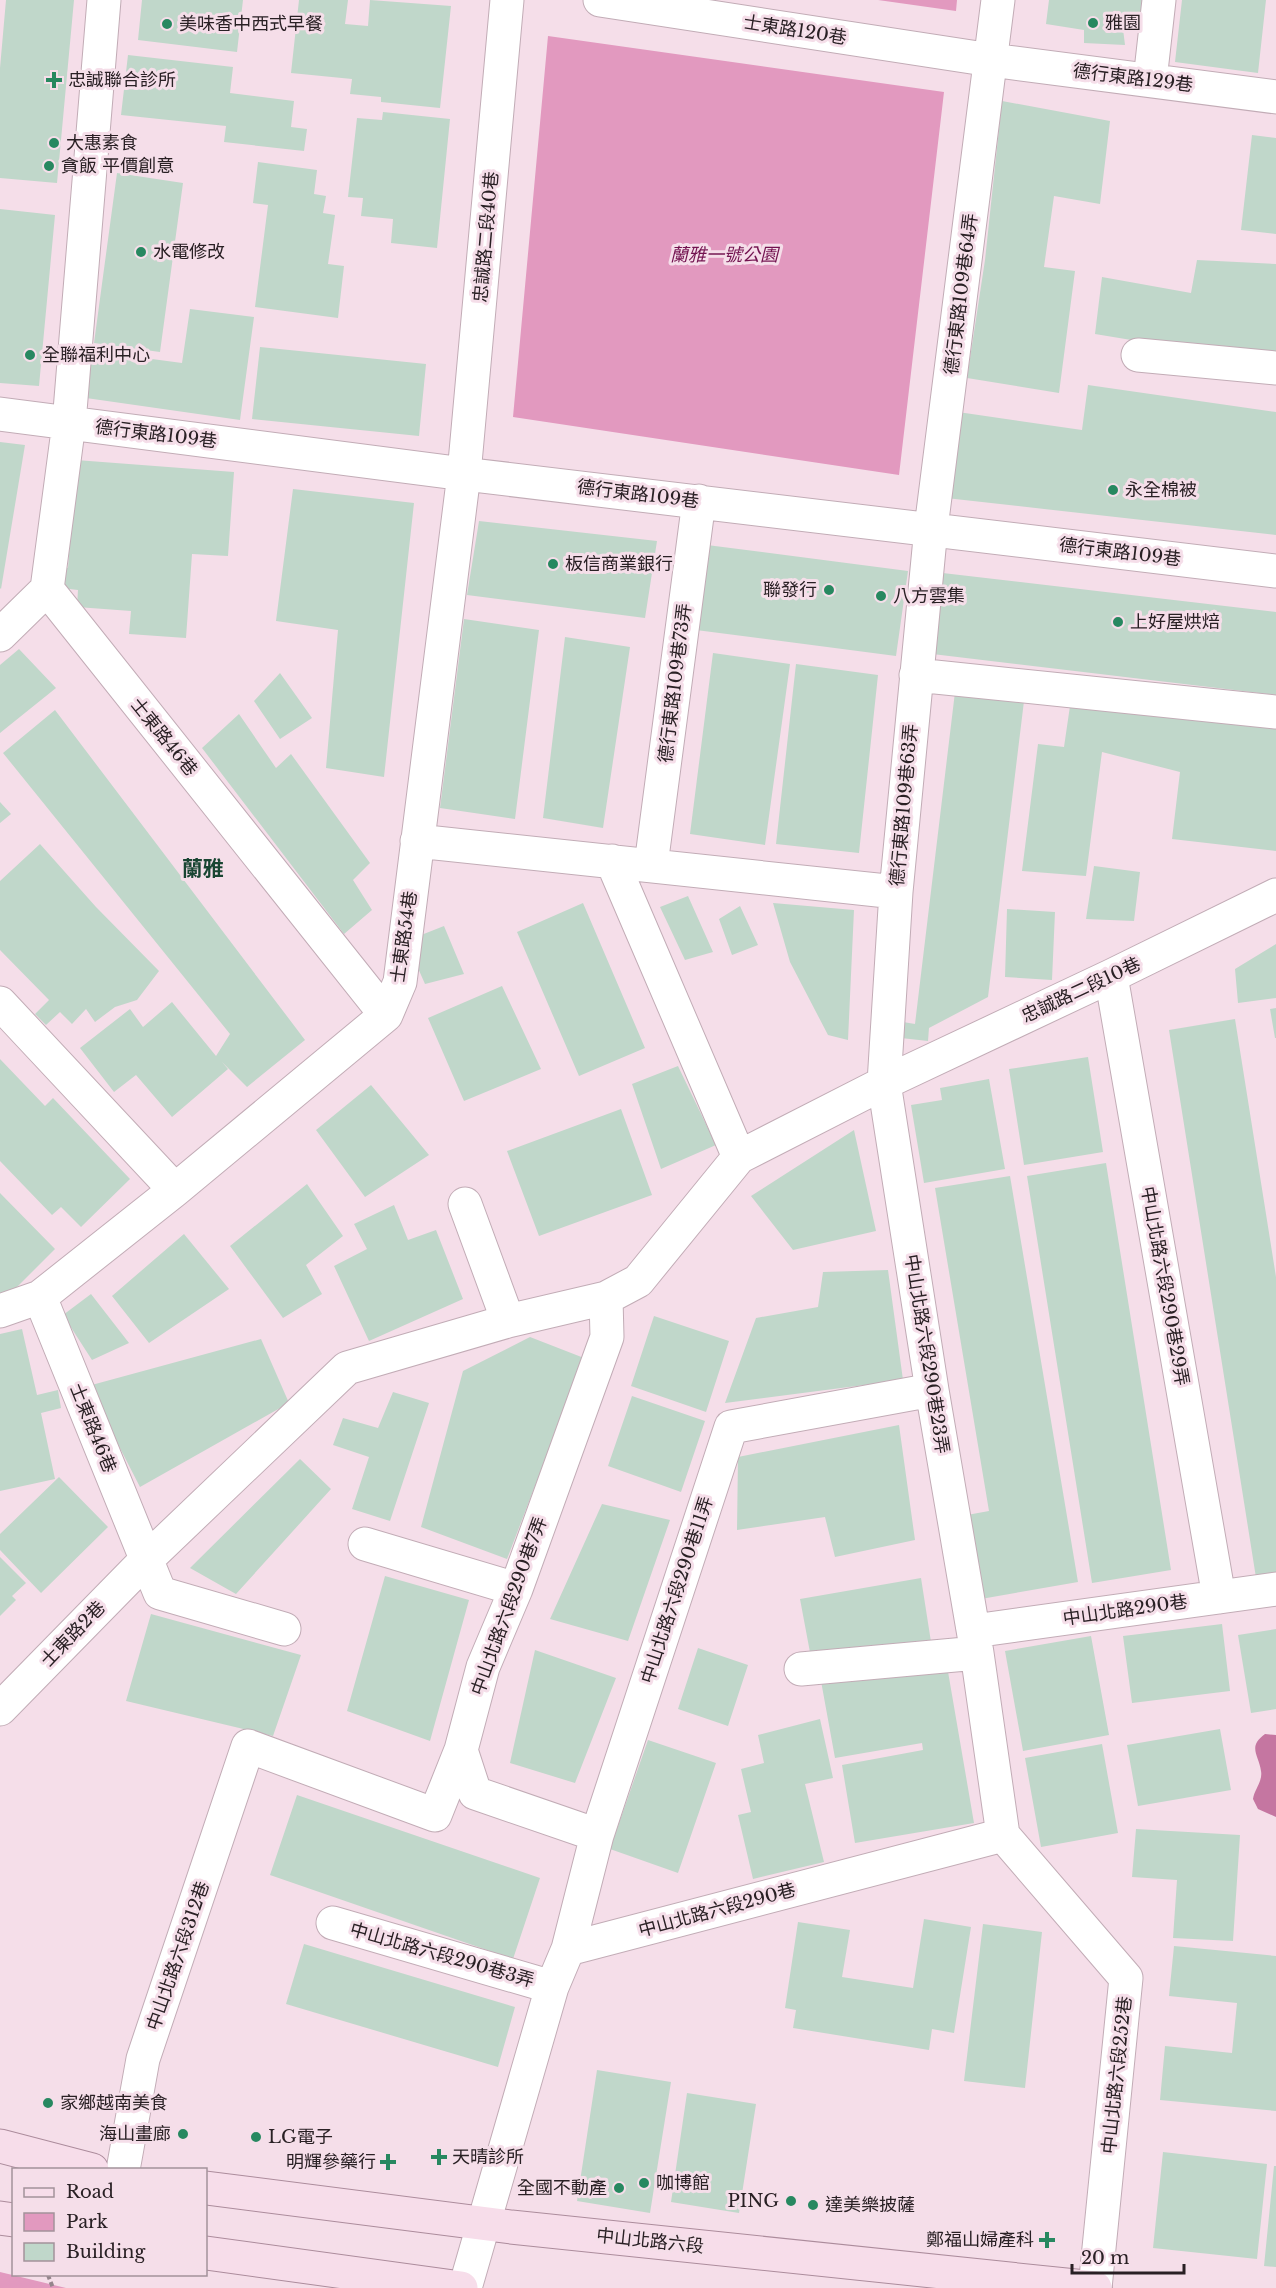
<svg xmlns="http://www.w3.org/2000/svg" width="1276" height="2288" viewBox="0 0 1276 2288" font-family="'Libre Baskerville','Noto Sans TC',serif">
	<rect width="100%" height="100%" fill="#f5dee9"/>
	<path fill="#e299bf" d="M878,0H957L956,11Z
		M548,36L944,92L899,475L513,417Z
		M0,2272L66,2288H0Z"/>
	<path fill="#c576a1" d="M1265,1734L1276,1735V1817L1258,1809L1253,1799C1254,1790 1263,1781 1261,1771C1259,1755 1247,1747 1265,1734Z"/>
	<path fill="#c0d7ca" d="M6,0H74L57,183L0,178V68Z
		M142,0H243L237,52L138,40Z
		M299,0H348L345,24L368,26L370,0L451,6L440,108L381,102V97L350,94L352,79L291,73Z
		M1049,0H1144L1143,22L1123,29L1125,45L1084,43V30L1046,24Z
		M1182,0H1266L1258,73L1175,62Z
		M128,55L233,67L230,93L294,101L291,127L307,129L304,151L224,142L226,126L121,115Z
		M1002,101L1110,121L1100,204L1054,196L1044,267L1075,271L1059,393L967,378L985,260Z
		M383,112L450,119L437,248L391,243L393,219L361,216L363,198L348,197L357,118L382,120Z
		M1252,135L1276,138V234L1241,230Z
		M258,162L317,170L314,194L326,196L323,213L335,215L328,264L344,266L338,318L255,307L268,205L253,203Z
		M117,173L183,183L160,352L94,343Z
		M0,209L55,215L39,386L0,383Z
		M1197,260L1276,264V364L1095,334L1102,277L1191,293Z
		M190,309L254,317L240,420L86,398L92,351L182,363Z
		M260,347L426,364L419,436L252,419Z
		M1088,385L1276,412V535L946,498L958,412L1082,430Z
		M0,442L25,445L1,589L0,588Z
		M76,460L234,472L228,556L192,554L186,638L129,634L131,611L77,607L78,590L61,588L63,567L68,568Z
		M293,489L414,503L384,777L326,768L338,630L276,621Z
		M479,521L657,541L645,618L467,595Z
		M707,545L908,571L896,656L696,630Z
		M934,572L1276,612V695L924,653Z
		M464,619L539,630L515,819L440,808Z
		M565,637L630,647L603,828L543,818Z
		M19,649L56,688L0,733V665Z
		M713,653L790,664L765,845L690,834Z
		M796,664L878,675L859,853L776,844Z
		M280,673L312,718L280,739L254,701Z
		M955,692L1024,701L988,997L929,1028L928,1041L901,1038L903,1022L915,1024Z
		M1070,706L1276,721V851L1172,839L1180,772L1102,752L1086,876L1022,871L1038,744L1064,747Z
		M55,710L305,1040L247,1087L222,1062L228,1069L172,1117L136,1075L114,1092L80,1048L130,1009L143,1027L172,1002L216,1056L230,1034L3,753Z
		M239,714L276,768L291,754L370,863L353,880L372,910L344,934L202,748Z
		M0,802L11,814L0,823Z
		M40,844L96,907L159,971L137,1000L115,1007L95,1022L86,1009L72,1024L60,1012L46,1025L35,1014L49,1000L0,950V881Z
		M1094,866L1140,872L1134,921L1086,919Z
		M688,896L713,952L685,960L660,907Z
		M583,903L645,1048L579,1076L517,932Z
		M773,903L854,910L848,1040L828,1035L790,962Z
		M740,906L758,945L732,955L719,919Z
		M1007,909L1055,912L1052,980L1005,977Z
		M444,926L464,974L425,984L406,941Z
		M1276,944V998L1238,1003L1235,969Z
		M502,986L541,1069L464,1101L428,1018Z
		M1276,1008V1038H1275L1270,1009Z
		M1235,1019L1276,1277V1581L1257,1584L1169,1030Z
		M1088,1057L1103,1152L1024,1165L1009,1069Z
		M0,1059L45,1106L53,1098L130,1179L81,1227L61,1207L52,1215L0,1161Z
		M678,1066L716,1145L661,1169L632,1084Z
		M989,1079L1005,1169L924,1183L911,1105L942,1100L940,1088Z
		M371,1085L429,1155L365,1197L316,1130Z
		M621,1109L652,1195L539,1236L507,1151Z
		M854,1130L876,1231L793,1250L751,1196Z
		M1106,1163L1171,1570L1092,1583L1027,1176Z
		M1010,1176L1078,1582L981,1599L967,1515L989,1511L935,1188Z
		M307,1184L343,1236L306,1265L322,1294L283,1318L230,1246Z
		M0,1193L55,1249L4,1300L0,1295Z
		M394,1205L408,1240L436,1230L463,1299L369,1341L334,1266L367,1249L354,1224Z
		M184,1234L229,1289L149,1343L112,1296Z
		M888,1270L903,1380L725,1403L756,1318L818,1307L823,1272Z
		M91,1294L129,1343L92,1360L63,1315Z
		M654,1316L729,1341L706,1412L631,1386Z
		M22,1329L37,1395L58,1390L61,1408L41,1413L55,1479L0,1491V1334Z
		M530,1337L584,1358L507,1559L421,1527L463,1371Z
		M261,1339L289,1403L140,1487L88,1386Z
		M393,1392L429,1403L390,1521L352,1509L369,1457L333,1445L343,1418L378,1428Z
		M632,1396L705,1421L681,1492L608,1466Z
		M899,1425L915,1540L835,1557L825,1517L737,1530L738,1457Z
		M300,1459L331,1489L236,1594L190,1568Z
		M59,1477L108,1527L41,1593L0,1550V1534Z
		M602,1504L670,1520L628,1641L550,1619Z
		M0,1557L26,1583L12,1596L16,1600L0,1616Z
		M385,1576L469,1600L430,1741L347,1711Z
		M921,1578L931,1642L812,1663L800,1599Z
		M151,1614L301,1655L273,1736L126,1701Z
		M1222,1624L1230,1691L1132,1703L1123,1636Z
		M1276,1629V1709L1251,1713L1238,1635Z
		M1091,1636L1109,1735L1023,1751L1005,1651Z
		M698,1648L748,1665L728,1726L678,1709Z
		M535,1650L616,1678L575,1783L510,1763Z
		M946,1660L974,1823L855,1843L842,1765L923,1750L922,1743L835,1758L821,1681Z
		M820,1719L833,1778L805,1784L824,1862L753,1879L738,1815L751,1812L741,1769L764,1763L758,1735Z
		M1220,1729L1231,1790L1138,1806L1127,1745Z
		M648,1740L716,1763L678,1873L610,1849Z
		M1102,1744L1118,1833L1041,1847L1025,1758Z
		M297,1795L540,1878L513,1959L270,1875Z
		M1136,1829L1240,1835L1233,1941L1173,1938L1177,1880L1132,1877Z
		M924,1919L971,1927L954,2033L932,2029L929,2050L793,2028L796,2010L785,2008L798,1922L850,1930L842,1977L913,1988Z
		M983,1924L1042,1932L1025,2088L964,2081Z
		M304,1944L515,2007L498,2067L286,2004Z
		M1174,1946L1276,1956V2111L1160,2100L1165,2046L1232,2053L1237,2003L1169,1996Z
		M597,2070L671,2082L650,2213L577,2201Z
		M687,2093L756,2104L739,2213L671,2202Z
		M1163,2152L1267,2164L1257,2259L1153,2248Z
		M1274,2166H1276V2267L1264,2266Z"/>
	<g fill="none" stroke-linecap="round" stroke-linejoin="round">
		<defs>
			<path id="minor" d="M104,0L69,423L47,589L386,1015
				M600,0L991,60L1276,97
				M998,0L931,528L896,892L884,1083L932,1390L977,1653L1003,1835
				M1150,80L1159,0
				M1138,355L1276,368
				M0,414L464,474L1276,571
				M0,635L47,589
				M916,675L1276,712
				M417,841L896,892
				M612,861L739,1157
				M651,865L699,501
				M1111,976L1219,1597
				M0,1003L175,1190L386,1015L400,982L464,474L507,0
				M465,1204L508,1321
				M40,1297L160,1593L284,1629
				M0,1311L40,1297L175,1190
				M365,1544L516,1589
				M974,1631L1276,1589
				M801,1669L977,1653
				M0,1709L147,1559L347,1368L508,1321L606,1298L638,1281L739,1157L884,1083L1111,976L1276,895
				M597,1835L475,1793L461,1750L483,1667L516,1589L607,1337L606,1298
				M1003,1835L1126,1978L1095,2288
				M333,1923L552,1987
				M568,1949L1003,1835
				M123,2170L143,2059L248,1746L435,1815L461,1750
				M465,2288L552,1987L568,1949L597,1835L731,1427L932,1390"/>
			<path id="major" d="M0,2146L92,2170
				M206,2188L511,2227L1095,2288
				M0,2218L14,2220
				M206,2253L461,2288"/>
		</defs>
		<use href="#minor" stroke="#c2acb6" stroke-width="35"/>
		<use href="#major" stroke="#ac8c9c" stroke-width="35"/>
		<path stroke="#95858c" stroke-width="4" stroke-dasharray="4.5 3" stroke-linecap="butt" d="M48,2275L53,2288"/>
		<use href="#minor" stroke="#fff" stroke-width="33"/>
		<use href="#major" stroke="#f7ddea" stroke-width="33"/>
	</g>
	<g fill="#278860" stroke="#f5dee9" stroke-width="2">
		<circle cx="1093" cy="23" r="6"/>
		<circle cx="167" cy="24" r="6"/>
		<path d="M51 71h6v6h6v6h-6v6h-6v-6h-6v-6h6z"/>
		<circle cx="54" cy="143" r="6"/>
		<circle cx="49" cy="166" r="6"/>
		<circle cx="141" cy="252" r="6"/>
		<circle cx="30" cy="355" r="6"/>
		<circle cx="1113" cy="490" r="6"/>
		<circle cx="553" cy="564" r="6"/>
		<circle cx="829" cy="590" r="6"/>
		<circle cx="881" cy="596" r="6"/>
		<circle cx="1118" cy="622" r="6"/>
		<circle cx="48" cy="2103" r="6"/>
		<circle cx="183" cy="2134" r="6"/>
		<circle cx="256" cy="2137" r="6"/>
		<path d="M436 2148h6v6h6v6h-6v6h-6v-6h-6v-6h6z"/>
		<path d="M385 2153h6v6h6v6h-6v6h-6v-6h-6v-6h6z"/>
		<circle cx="644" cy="2183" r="6"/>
		<circle cx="619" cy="2188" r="6"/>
		<circle cx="791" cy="2201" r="6"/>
		<circle cx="813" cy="2205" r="6"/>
		<path d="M1044 2231h6v6h6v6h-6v6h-6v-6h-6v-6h6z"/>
	</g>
	<g text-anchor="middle" stroke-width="6" stroke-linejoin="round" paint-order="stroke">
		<g font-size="18" fill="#292024" stroke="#f5dee9" text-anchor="start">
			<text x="1105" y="29">雅園</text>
			<text x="179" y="30">美味香中西式早餐</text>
			<text x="68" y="86">忠誠聯合診所</text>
			<text x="66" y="149">大惠素食</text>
			<text x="61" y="172">貪飯 平價創意</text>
			<text x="153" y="258">水電修改</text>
			<text x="42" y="361">全聯福利中心</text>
			<text x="1125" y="496">永全棉被</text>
			<text x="565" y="570">板信商業銀行</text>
			<text x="817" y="596" text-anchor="end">聯發行</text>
			<text x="893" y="602">八方雲集</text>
			<text x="1130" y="628">上好屋烘焙</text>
			<text x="60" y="2109">家鄉越南美食</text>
			<text x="171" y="2140" text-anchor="end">海山畫廊</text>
			<text x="268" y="2143">LG電子</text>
			<text x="452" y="2163">天晴診所</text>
			<text x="376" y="2168" text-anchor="end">明輝參藥行</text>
			<text x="656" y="2189">咖博館</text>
			<text x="607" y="2194" text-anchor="end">全國不動產</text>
			<text x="779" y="2207" text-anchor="end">PING</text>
			<text x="825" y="2211">達美樂披薩</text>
			<text x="1034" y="2246" text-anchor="end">鄭福山婦產科</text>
		</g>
		<g font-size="18" fill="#292024" stroke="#f5dee9">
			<text transform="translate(795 30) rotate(9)" y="6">士東路120巷</text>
			<text transform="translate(1133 78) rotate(7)" y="6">德行東路129巷</text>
			<text transform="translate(486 237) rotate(-85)" y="6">忠誠路二段40巷</text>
			<text transform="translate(961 294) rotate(-83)" y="6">德行東路109巷64弄</text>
			<text transform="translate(156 434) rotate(7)" y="6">德行東路109巷</text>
			<text transform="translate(638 494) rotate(7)" y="6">德行東路109巷</text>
			<text transform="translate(1120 552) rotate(7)" y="6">德行東路109巷</text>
			<text transform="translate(675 683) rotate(-83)" y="6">德行東路109巷73弄</text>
			<text transform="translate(164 737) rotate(51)" y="6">士東路46巷</text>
			<text transform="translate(904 805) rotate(-85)" y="6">德行東路109巷63弄</text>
			<text transform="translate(404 937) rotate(-82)" y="6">士東路54巷</text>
			<text transform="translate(1081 990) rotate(-25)" y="6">忠誠路二段10巷</text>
			<text transform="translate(1165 1286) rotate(80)" y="6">中山北路六段290巷29弄</text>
			<text transform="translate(927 1354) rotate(81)" y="6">中山北路六段290巷23弄</text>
			<text transform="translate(93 1428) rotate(68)" y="6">士東路46巷</text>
			<text transform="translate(677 1590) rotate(-72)" y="6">中山北路六段290巷11弄</text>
			<text transform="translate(509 1606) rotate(-70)" y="6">中山北路六段290巷7弄</text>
			<text transform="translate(1125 1610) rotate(-8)" y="6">中山北路290巷</text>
			<text transform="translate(73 1634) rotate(-46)" y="6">士東路2巷</text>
			<text transform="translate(717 1910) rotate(-15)" y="6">中山北路六段290巷</text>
			<text transform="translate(442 1955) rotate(16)" y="6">中山北路六段290巷3弄</text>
			<text transform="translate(178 1956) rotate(-71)" y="6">中山北路六段312巷</text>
			<text transform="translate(1117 2075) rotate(-84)" y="6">中山北路六段252巷</text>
			<text transform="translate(650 2241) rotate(6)" y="6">中山北路六段</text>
		</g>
		<g font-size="18" font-style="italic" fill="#72124f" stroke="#f5dee9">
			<text x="724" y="261">蘭雅一號公園</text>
		</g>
		<g font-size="21" font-weight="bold" fill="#194532" stroke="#f5dee9">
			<text x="203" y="876">蘭雅</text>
		</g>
	</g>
	<rect x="12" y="2168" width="195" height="108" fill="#f5dee9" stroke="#a3929a" stroke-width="1.5"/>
	<rect x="24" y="2188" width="30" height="9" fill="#f7ddea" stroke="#a3929a" stroke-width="1.5"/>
	<text x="66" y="2198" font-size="18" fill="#292024">Road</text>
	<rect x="24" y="2213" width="30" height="18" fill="#e299bf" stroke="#a3929a" stroke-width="1.5"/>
	<text x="66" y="2228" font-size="18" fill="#292024">Park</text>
	<rect x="24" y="2243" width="30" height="18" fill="#c0d7ca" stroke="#a3929a" stroke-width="1.5"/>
	<text x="66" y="2258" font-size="18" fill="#292024">Building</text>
	<path d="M1072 2264v9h112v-9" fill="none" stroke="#292024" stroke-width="3"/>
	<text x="1081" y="2264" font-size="18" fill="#292024" stroke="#f5dee9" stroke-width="4.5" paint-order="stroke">20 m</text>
</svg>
